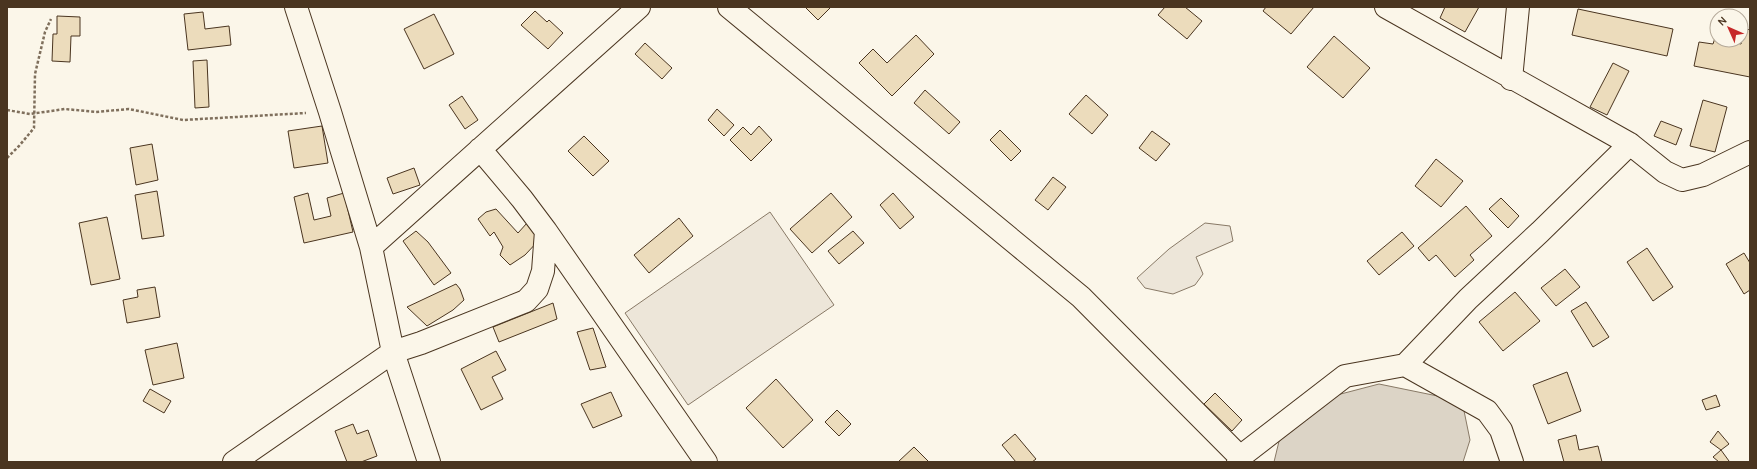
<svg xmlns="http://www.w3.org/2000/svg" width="1757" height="469" viewBox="0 0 1757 469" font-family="Karla,sans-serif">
	<rect width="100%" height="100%" fill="#fbf6e9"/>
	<path fill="#ede6d9" stroke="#887966" d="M770,212L834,305L688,405L625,313Z
		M1205,223L1230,226L1233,241L1196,257L1203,274L1195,285L1173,294L1145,288L1137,278L1169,249Z"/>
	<path fill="#dcd4c6" stroke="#887966" d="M1379,384L1462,401L1470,440L1463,462H1274L1281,433L1314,401Z"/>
	<path fill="#ecdcbc" stroke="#4a3520" d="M805,7H831L818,20Z
		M1165,7H1185L1202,21L1187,39L1158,15Z
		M1266,7H1314L1291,34L1263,11Z
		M1445,7H1479L1465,32L1440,18Z
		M1578,9L1673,29L1667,56L1572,35Z
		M535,11L547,22L549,20L563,33L548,49L521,25Z
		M203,12L205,29L229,26L231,45L188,50L184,14Z
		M434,14L454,54L424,69L404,29Z
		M57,16L80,17V36H71L70,62L52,61L53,34H57Z
		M1744,28L1750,30V77L1694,66L1699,42L1713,44L1715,38L1741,44Z
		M916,35L934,54L892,96L859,63L873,49L887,63Z
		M1334,36L1370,68L1343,98L1307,67Z
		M645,43L672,68L662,79L635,54Z
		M207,60L209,107L195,108L193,61Z
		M1613,63L1629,71L1607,115L1590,107Z
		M925,90L960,122L949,134L914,103Z
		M1086,95L1108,115L1092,134L1069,114Z
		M462,96L478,120L465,129L449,105Z
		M1703,100L1727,107L1715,152L1690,146Z
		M717,109L734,125L724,136L708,120Z
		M1661,121L1682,129L1676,145L1654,136Z
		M322,126L328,163L294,168L288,131Z
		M759,126L772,140L751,161L730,140L743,127L751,135Z
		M1000,130L1021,151L1011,161L990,140Z
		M1152,131L1170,144L1156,161L1139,148Z
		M584,136L609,161L593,176L568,151Z
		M152,144L158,180L136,185L130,148Z
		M1436,159L1463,181L1441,207L1415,186Z
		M414,168L420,185L393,194L387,178Z
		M1053,177L1066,187L1048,210L1035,200Z
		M157,191L164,236L142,239L135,195Z
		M308,193L314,220L331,216L327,198L344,193L353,232L304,243L294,197Z
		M831,193L852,217L812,253L790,229Z
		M893,193L914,217L900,229L880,205Z
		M1501,198L1519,216L1508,228L1489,209Z
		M1466,206L1492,236L1470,255L1474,260L1455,277L1436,255L1429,261L1418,248Z
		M496,209L518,233L527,223L541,238L525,255L510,265L500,255L503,247L494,232L490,236L478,219L486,212Z
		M107,217L120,279L91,285L79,223Z
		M679,218L693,236L649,273L634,255Z
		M416,231L428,242L451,273L434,285L403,241Z
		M853,231L864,243L839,264L828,251Z
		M1402,232L1414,246L1379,275L1367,261Z
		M1647,248L1673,287L1653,301L1627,262Z
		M1744,253L1750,263V290L1744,294L1726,264Z
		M1565,269L1580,287L1556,306L1541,288Z
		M456,284L460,289L464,300L453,310L427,326L407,307Z
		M155,287L160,317L127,323L123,300L138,297L137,290Z
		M1515,292L1540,321L1503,351L1479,322Z
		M1586,302L1609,337L1593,347L1571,311Z
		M553,303L557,319L499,342L493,327Z
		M593,328L606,367L590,370L577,332Z
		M177,343L184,378L153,385L145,350Z
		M496,351L506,370L492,377L503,399L481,410L461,369Z
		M1567,372L1581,411L1548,424L1533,385Z
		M776,379L813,420L783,448L746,408Z
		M150,389L171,401L164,413L143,401Z
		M611,392L622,416L593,428L581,404Z
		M1215,393L1242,420L1232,431L1204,404Z
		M1716,395L1720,406L1706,410L1702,400Z
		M837,410L851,424L839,436L825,422Z
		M353,424L357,434L368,430L377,456L361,462H347L335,431Z
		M1718,431L1729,444L1721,450L1710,442Z
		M1015,434L1036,459L1032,462H1016L1002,445Z
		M1576,435L1579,450L1598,446L1602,462H1564L1558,440Z
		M914,447L929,462H898Z
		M1721,450L1729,461L1727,462H1719L1713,457Z"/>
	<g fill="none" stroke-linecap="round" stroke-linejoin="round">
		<defs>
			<path id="minor" d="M296,7L330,112L371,247L393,352L429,462
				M729,7L1081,297L1240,457
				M1386,7L1630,144L1665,172L1682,180L1703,175L1750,152
				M1511,79L1518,7
				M480,149L522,199L546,231L706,462
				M371,247L639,7
				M1405,365L1468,299L1540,232L1630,144
				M234,462L393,352L421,343L526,301L537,289L543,271L546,231
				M1238,462L1240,457L1345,376L1405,365L1487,411L1501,430L1512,462"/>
		</defs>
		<use href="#minor" stroke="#4a3520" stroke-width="24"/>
		<path stroke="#7f6f5c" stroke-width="2.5" stroke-dasharray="3 2" stroke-linecap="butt" d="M7,110L30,114L65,109L96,112L129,109L183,120L306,113
			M7,158L19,146L34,128L35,74L45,32L51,19"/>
		<use href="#minor" stroke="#fbf6e9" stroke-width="22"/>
	</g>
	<rect width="1757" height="469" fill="none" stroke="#4a3520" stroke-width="16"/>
	<g transform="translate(1729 28) rotate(315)"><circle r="19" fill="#fbf6e9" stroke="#b4a999"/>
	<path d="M0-3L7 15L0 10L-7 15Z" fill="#c62828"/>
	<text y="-6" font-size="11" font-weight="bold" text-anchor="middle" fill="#4a3520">N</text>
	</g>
</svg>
